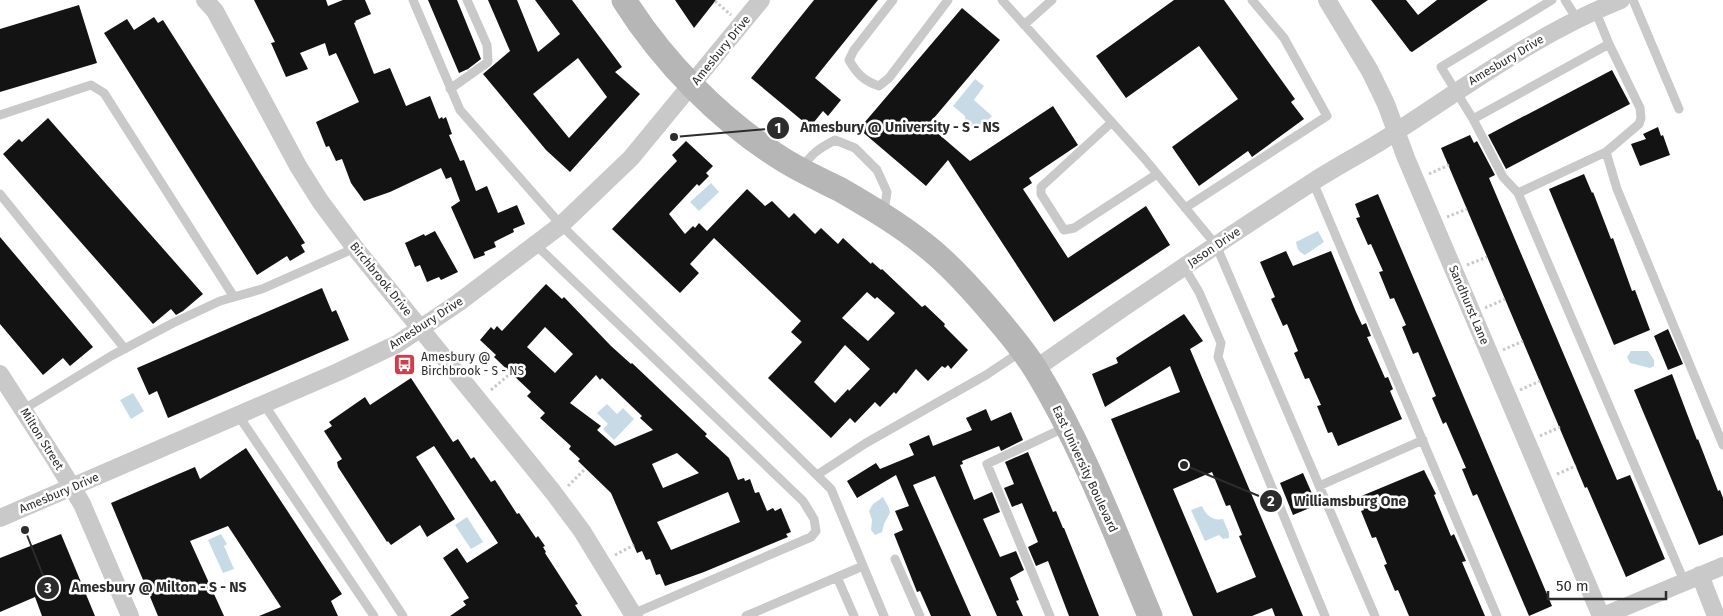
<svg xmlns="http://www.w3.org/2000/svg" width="1723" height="616" viewBox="0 0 1723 616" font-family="'Fira Sans',sans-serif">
	<rect width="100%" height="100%" fill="#fff"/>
	<path fill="#c7dbe7" d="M975,79L984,86L974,100L992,116L985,123L986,126L966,128L965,116L953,106Z
		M711,183L719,192L699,211L690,202Z
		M1318,231L1324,242L1305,255C1299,252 1297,249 1296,242Z
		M1631,351H1648L1654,360V366L1650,368L1630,363L1627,357Z
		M133,393L144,411L131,419L120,400Z
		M607,404L617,414L623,408L634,419L614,440L603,429L608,424L597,413Z
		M883,497L889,508L890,513L884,524L882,532L875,535L871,530L872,520L869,511L873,504Z
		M1202,506C1206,515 1212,521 1223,519L1229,533V538L1223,539L1219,535L1205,541L1191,510Z
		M467,517L483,542L471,549L455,525Z
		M221,534L227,544L224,546L234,569L223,573L208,540Z"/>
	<path fill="#131313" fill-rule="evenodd" d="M254,0H326L328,6L343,0H365L371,14L355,21L356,22L354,23L374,74L390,68L406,106L430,96L439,119L442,117L443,119L446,117L452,134L449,135L460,161L464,160L476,191L487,186L498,213L517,205L525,224L513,229L514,232L494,242L496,247L484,252L485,255L474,259L451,207L460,201L451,177L446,179L441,168L390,192L364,201L351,183L342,159L336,161L329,146L326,147L316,122L359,102L336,53L329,56L325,43L300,53L308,69L286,77L271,43L275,42Z
		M428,0H457L481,59L468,69L459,73Z
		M488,0H517L538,52L560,34L535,0H572L622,67L615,72L640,94L570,172L546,150L483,74L510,51ZM578,58L607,97L569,138L533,94Z
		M675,0H716L694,28Z
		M814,0H878L815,78L841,100L828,116L823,111L810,127L751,78Z
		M1174,0H1224L1295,99L1291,102L1304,119L1252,157L1248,151L1199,186L1172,147L1238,99L1199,46L1126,98L1096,56Z
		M1371,0H1406L1418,15L1437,0H1488L1412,52L1410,51Z
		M79,5L97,63L0,92V29Z
		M962,8L1000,40L928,125L970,161L1053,106L1078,145L1029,178L1032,183L1023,189L1068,258L1146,206L1170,245L1054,322L948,160L926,186L859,129Z
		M154,17L158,23L163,20L305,243L301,245L305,252L290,261L287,256L257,275L104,33L127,19L134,30Z
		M1612,70L1630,104L1506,169L1488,135Z
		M48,118L203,294L183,311L176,315L171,309L153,324L3,154L19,139L22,142Z
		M1658,127L1661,136L1663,135L1670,155L1640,166L1631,144L1646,139L1643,134Z
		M1470,135L1474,143L1477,141L1495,175L1489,178L1617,480L1630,475L1665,559L1626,577L1587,487L1585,488L1441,148Z
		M686,141L713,166L706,173L709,176L699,186L697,184L669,214L685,234L693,226L695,228L699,223L707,231L747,189L765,206L772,201L789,218L794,213L815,234L821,228L838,244L843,238L871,264L872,262L881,270L882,269L922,307L925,305L945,324L944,326L968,350L951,369L948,365L945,368L942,366L928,381L916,369L896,394L894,392L880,407L875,402L855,423L850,418L831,438L768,378L802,342L791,332L801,321L714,238L690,264L699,273L680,293L612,229L677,161L672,155ZM867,292L875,299L877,297L895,313L868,341L842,318ZM845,345L870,369L849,391L848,389L835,403L814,382Z
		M1584,174L1592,193L1593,192L1611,239L1613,238L1632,291L1635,290L1650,330L1614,345L1549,189Z
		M1378,194L1552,606L1529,616L1477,494L1473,496L1462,469L1466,468L1446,422L1443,424L1432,398L1436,396L1418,352L1413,354L1402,327L1406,325L1394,298L1390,299L1379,272L1383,271L1371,244L1368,245L1356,218L1360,217L1355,204Z
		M435,231L458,272L441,280L439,277L427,282L420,265L415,267L405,243L424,234L425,236Z
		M0,237L93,347L70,366L63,358L43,375L0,324Z
		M1286,251L1293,266L1331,251L1356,312L1362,325L1366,323L1371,336L1367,337L1385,378L1388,377L1393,389L1390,391L1402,419L1338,446L1332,432L1328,433L1317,406L1321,405L1309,378L1305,379L1294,353L1298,351L1287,324L1283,326L1271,299L1275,297L1260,262Z
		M546,284L562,299L564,297L611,346L631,364L632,363L707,434L705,436L729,458L738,480L744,478L745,481L750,479L755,493L759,492L767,511L773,508L775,511L781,508L791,532L786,534L788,537L704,572L665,586L660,574L656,575L650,559L646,560L642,551L637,553L611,493L578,461L580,459L569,449L571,446L540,418L545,413L527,396L531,392L494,357L496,355L480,340L491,327L494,330L497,326L502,331ZM545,327L573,354L555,373L527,347ZM596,375L600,380L602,378L642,416L640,418L653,430L615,446L597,430L601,426L570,403ZM677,453L699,473L663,488L652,464ZM728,492L740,522L671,550L657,522Z
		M322,288L332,312L336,310L349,340L168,418L157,391L149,395L137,368Z
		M1184,314L1203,341L1190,349L1303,616H1275L1272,608L1252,616H1193L1111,419L1180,392L1170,366L1105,407L1092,374L1118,363L1116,358ZM1212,472L1226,506L1230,505L1242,535L1239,536L1256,577L1217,593L1173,489Z
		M1668,329L1683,364L1668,370L1654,336Z
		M1672,374L1697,440L1698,439L1718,491L1720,490L1723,498V535L1699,545L1634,390Z
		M411,378L453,442L458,439L471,459L474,457L491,482L495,480L517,514L519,513L536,538L538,536L545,546L543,547L546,552L545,553L578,604L575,605L582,616H450L466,605L463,601L469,598L443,558L457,548L467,563L498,543L434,446L416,457L455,519L427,537L420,525L391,545L388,541L387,542L338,467L337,462L342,459L324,431L332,426L329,422L365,397L370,405Z
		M986,409L991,421L1011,412L1023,440L1001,451L999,446L962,461L963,464L960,465L974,500L992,492L1000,512L983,519L1000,557L1016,551L1024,570L1010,578L1019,600L1016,601L1023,616H997L935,476L913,485L971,616H931L920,591L917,592L894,534L903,530L895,511L909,506L896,475L857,498L847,481L876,463L880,469L914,455L909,444L929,435L933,446L972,430L966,418Z
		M246,448L342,594L331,601L338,616H259L281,607L228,526L190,541L224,616H158L111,503L195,467L200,479Z
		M1028,452L1053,512L1056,511L1063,528H1064L1099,616H1069L1048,561L1036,566L1028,547L1038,542L1022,503L1012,507L1004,488L1014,484L1005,462Z
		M1424,470L1436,494L1434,495L1451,536L1454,534L1466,561L1462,562L1485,616H1409L1398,590L1395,591L1384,565L1387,564L1376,537L1372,538L1361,511L1364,510L1359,497Z
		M1303,473L1317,505L1293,515L1280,483Z
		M61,534L95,616H42L35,597L0,612V558Z"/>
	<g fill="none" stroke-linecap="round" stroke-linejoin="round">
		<path stroke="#c9c9c9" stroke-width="3" stroke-dasharray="2.5 2.5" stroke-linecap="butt" d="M715,1L731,15
			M1429,174L1449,165
			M1447,217L1467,209
			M1467,265L1487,257
			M1485,308L1505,299
			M1503,350L1523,341
			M491,390L511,373
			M1520,390L1540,381
			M1540,436L1560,427
			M1557,474L1576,466
			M568,486L585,469
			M615,555L634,545"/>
		<path stroke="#c9c9c9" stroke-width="9" d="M413,0L460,110L561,225L831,489L884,616
			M893,0L854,50L849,60C857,74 864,81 879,86L889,78L948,0
			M1002,0L1144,158L1216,245L1375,616
			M1565,0L1577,19
			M1633,0L1679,109
			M1595,10L1609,44L1473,119L1503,177L1518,193L1684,581
			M1024,25L1052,0
			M1609,44L1640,108L1641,118L1639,124L1606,152L1617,189L1723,445
			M450,89L488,62L487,45L467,0
			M0,115L91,85L104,93L234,297
			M1473,119L1441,67L1552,0
			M1112,122L1041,187V194L1064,230L1074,228L1157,174
			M802,169C810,154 820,148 835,140L855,148L877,170L887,192L884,212
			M1313,182L1497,616
			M1518,193L1606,152
			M0,194L125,349
			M1185,208L1327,116L1284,38L1252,0
			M536,245L803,501L814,519L816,531L811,537L633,614
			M1184,267L1199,292L1221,343L1218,357L1325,616
			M264,404L403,616
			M24,409L111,356L173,323L220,301L262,289L355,248
			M238,415L374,616
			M817,475L866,443L986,375L1022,351
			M1319,486L1423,440
			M895,559L920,616
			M837,577L854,616
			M746,616L863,566
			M1050,616L987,464L1066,427"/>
		<path stroke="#c9c9c9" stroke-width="18" d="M205,0L215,11L298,166L320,201L355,248L553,492L582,531L634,616
			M1327,0L1370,71L1386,104L1406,158L1601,616
			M1035,369C1126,305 1218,243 1311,183C1334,168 1357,156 1380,142C1459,92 1533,35 1621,0
			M0,374L56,461L82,504L130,616
			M0,518L338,372L397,344L458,303L561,225L631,158L761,0
			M1700,575L1716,616
			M1603,616L1723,566"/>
		<path stroke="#b6b6b6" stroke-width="25" d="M624,0C663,62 720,120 782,159C801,171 821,180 841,190C870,207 899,224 925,245C948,263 968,285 987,307C1004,327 1022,347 1036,370C1083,447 1115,533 1150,616"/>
	</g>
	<defs>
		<symbol id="bus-square" viewBox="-11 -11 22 22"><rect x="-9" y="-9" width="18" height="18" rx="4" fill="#d53c4a" stroke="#fff"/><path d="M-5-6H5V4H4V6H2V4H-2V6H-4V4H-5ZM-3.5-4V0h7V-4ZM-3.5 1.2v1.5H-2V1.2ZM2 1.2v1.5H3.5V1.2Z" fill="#fff"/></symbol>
	</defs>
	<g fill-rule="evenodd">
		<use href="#bus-square" x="392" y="352" width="25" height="25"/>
	</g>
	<g text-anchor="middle" stroke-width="5" stroke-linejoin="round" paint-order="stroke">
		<g font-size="12" fill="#2c2c2c" stroke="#fff">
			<text transform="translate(721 50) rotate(-51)" y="4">Amesbury Drive</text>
			<text transform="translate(1506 60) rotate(-31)" y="4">Amesbury Drive</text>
			<text transform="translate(1214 247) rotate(-34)" y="4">Jason Drive</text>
			<text transform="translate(381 279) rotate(51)" y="4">Birchbrook Drive</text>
			<text transform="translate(1469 305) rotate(67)" y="4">Sandhurst Lane</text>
			<text transform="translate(426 323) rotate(-33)" y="4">Amesbury Drive</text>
			<text transform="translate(42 439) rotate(58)" y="4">Milton Street</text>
			<text transform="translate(1085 469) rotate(65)" y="4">East University Boulevard</text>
			<text transform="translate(59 493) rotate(-23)" y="4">Amesbury Drive</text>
		</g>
		<g font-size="12" fill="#2c2c2c" stroke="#fff" text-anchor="start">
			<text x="421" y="361">Amesbury @<tspan x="421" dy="14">Birchbrook - S - NS</tspan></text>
		</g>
	</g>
	<path fill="none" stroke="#2c2c2c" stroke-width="2" d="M674 137L778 128M1184 465L1271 501M25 530L48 588"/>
	<g fill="#2c2c2c" stroke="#fff" stroke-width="2">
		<circle cx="674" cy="137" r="5"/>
		<circle cx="1184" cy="465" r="5"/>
		<circle cx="25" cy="530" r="5"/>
		<circle cx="778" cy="128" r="12"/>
		<circle cx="1271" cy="501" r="12"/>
		<circle cx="48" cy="588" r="12"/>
	</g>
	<g font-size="15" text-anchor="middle" font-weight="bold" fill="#fff">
		<text x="778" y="133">1</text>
		<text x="1271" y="506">2</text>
		<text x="48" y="593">3</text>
	</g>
	<g font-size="14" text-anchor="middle" font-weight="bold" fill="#2c2c2c" stroke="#fff" stroke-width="5" stroke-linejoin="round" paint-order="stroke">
		<text x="900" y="132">Amesbury @ University - S - NS</text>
		<text x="1350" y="506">Williamsburg One</text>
		<text x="159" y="592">Amesbury @ Milton - S - NS</text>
	</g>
	<path d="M1548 591v8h118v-8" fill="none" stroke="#2c2c2c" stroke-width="2.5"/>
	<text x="1556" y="591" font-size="15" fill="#2c2c2c" stroke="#ffffff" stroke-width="4" paint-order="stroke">50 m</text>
</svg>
